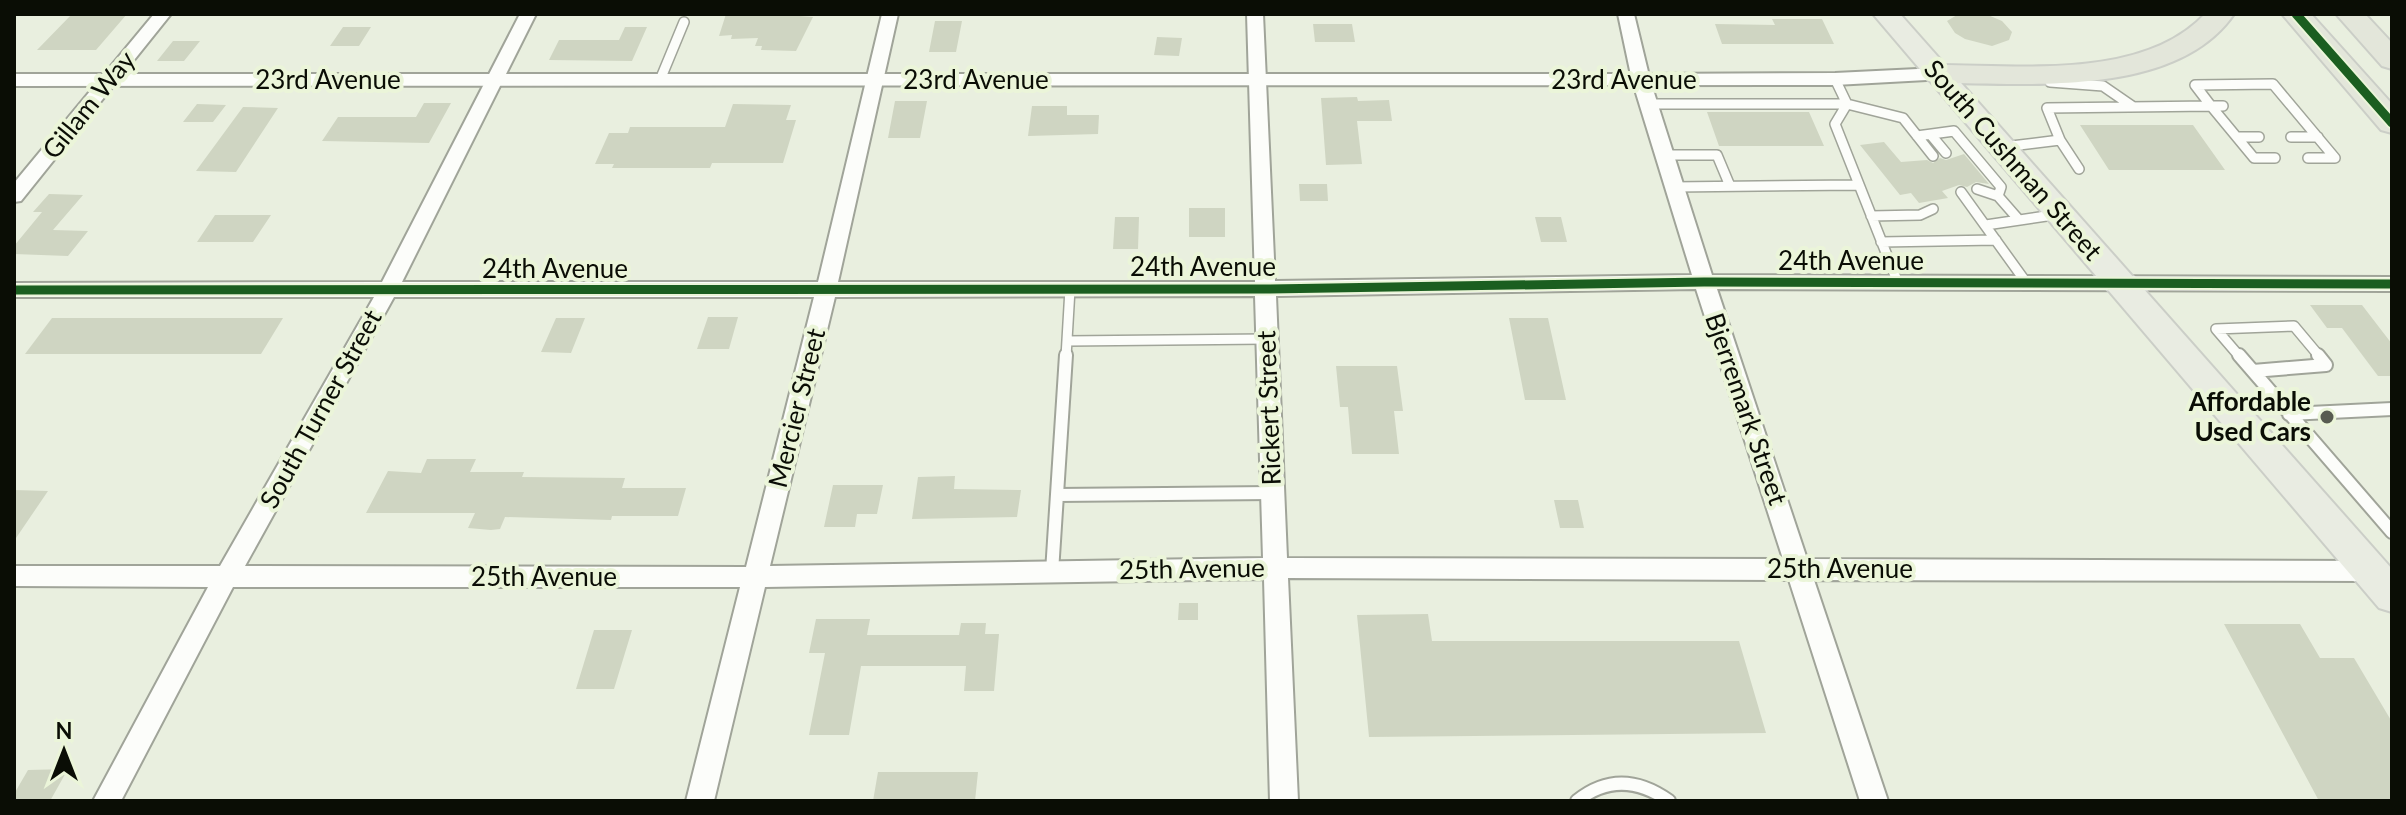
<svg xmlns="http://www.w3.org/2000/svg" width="2406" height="815" viewBox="0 0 2406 815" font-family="Lato,sans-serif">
	<rect width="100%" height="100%" fill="#e9efdf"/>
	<path fill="#cfd5c2" d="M72,14H127L96,50H37Z
		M726,14H774L813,17L796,51L761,50L762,46H755L758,38L731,39L732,35L719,36Z
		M1957,15H1988L2002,21L2012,32L2009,40L1992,46L1965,39L1955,33L1947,21Z
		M1772,19H1822L1834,44H1722L1715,24L1775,25Z
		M935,21H962L956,52H929Z
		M1313,24H1352L1355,42H1315Z
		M343,27H371L359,46H330Z
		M625,27H647L632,61L549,60L559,40H619Z
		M1157,37L1182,38L1179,56L1154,55Z
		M173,41H200L184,61H157Z
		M1357,97L1358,101L1389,100L1392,121H1357L1362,164L1326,165L1321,98Z
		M895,101H927L920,138H888Z
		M424,103H451L429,143L322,141L338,117H416Z
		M197,104L226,105L213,122H183Z
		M733,104L791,105L786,120H796L783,163H712L710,168H612L614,164H595L609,133H628L630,127H725Z
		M1032,106H1067V115H1099L1098,134L1028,136Z
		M243,107L278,108L236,172L196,171Z
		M1707,112H1809L1824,146H1719Z
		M2080,125H2193L2225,170H2109Z
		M1884,142L1901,162L1927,160L1933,163L1940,158L1946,160L1964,154L1989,184L1976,182L1967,187L1959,185L1942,191L1948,198L1919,203L1911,193L1900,195L1860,145Z
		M1299,184H1327L1328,201H1300Z
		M49,194L83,195L53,230L88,231L68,256L14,254V246L42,212H33Z
		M1189,208H1225V237H1189Z
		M215,215H271L253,242H197Z
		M1115,217H1139L1138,249H1113Z
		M1535,217H1561L1567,242H1541Z
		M2310,305H2362L2392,344V376H2378L2342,328H2327Z
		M708,317H738L729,349H697Z
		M52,318H283L261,354H25Z
		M556,318H585L571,353L541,352Z
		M1509,318H1548L1566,400H1525Z
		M1336,366H1397L1403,411H1394L1399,454H1352L1348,407H1340Z
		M427,459H476L470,472H524L522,477L625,478L622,488H686L678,516H612L611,520L505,517L500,529L491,530L468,528L475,513H366L388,471L421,473Z
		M955,476L954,489L1021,490L1017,517L912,519L918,477Z
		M833,485H883L877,514H857L855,527H824Z
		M14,490L48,491L14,541Z
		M1554,500H1578L1584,528H1560Z
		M1179,603H1198V620H1178Z
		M1428,614L1432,641H1739L1766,733L1369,737L1357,615Z
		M816,619H870L867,635H959L961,623H986L985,634H999L994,691H964L966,666H861L849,735H809L825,653H809Z
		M2224,624H2300L2320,658H2354L2392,722V801H2319Z
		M594,630H632L614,689H576Z
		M68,769L50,801H14V794L28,770Z
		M878,772H978L975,801H873Z"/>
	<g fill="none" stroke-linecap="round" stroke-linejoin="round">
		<defs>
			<path id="service-far1" d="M1835,79L1847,104L1835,124L1898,283
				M660,80L684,22
				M2050,82L2103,86L2132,106
				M1648,104H1847L1903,118L1933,156
				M2223,106H2211L2195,85L2273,84L2335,158H2308
				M1931,135L1946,153
				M1917,136L1954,131L2001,187L1998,196L2019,220
				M2237,137H2259
				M2291,137H2318
				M2060,140L2079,169
				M2003,147L2060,140L2047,108L2211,106L2254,158H2275
				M1664,155H1717L1730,186
				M1674,187L1857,185
				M1977,189L1998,196
				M1961,192L2028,285
				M1871,216L1920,215L1933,209
				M1986,225L2060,214
				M1881,242L1996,240
				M1067,341L1266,339
				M1066,357L1070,289
				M2240,357L2216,329L2294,326L2320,357"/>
			<path id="service" d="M2239,355L2392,532
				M2253,371L2326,365L2318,355
				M2289,414L2392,409
				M1057,495L1272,493
				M1052,572L1066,355
				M1577,801C1607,777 1638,779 1669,801"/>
			<path id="minor" d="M154,14H171L21,201L14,202V183Z
				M520,14H536L402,282H818L882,14H898L838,282H1255L1247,14H1263L1275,281L1692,275L1632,80L1618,14H1634L1650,80L1712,275L2392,277V291L1717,289L1807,559L2370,561L2379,564L2382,571L2379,578L2370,581L1814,580L1888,801H1860L1789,580L1288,578L1298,801H1270L1264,579L765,587L714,801H686L740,587H233L121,801H93L208,587L14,586V566H220L374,297H14V283L382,282ZM1696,289L1783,559L1287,558L1276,296ZM1255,296L1263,558L770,566L835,297ZM394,297H814L746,567L245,566Z"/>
			<path id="tertiary" d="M1938,68L1948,74L1945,79L1835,85L14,86V74H1641L1835,73Z"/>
			<path id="primary" d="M1873,14H1900L2392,569V612L2379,608Z"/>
			<path id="trunk" d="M2205,14H2234C2176,98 2028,83 1938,83L1928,80L1924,74L1928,68L1938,65C2021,65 2143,80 2205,14Z
				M2282,14H2311L2392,104V133L2381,130Z
				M2336,14H2365L2392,43V69L2382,66Z"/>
		</defs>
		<use href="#service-far1" stroke="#a0a499" stroke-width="12"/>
		<use href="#service" stroke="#a0a499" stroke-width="16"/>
		<use href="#minor" stroke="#a0a499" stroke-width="4"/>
		<use href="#tertiary" stroke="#a0a499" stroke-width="4"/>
		<use href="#primary" stroke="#cbcec7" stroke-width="4"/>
		<use href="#trunk" stroke="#cbcec7" stroke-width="4"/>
		<use href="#service-far1" stroke="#fcfdfa" stroke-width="9"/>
		<use href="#service" stroke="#fcfdfa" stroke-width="12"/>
		<use href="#minor" fill="#fcfdfa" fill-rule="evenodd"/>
		<use href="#tertiary" fill="#fcfdfa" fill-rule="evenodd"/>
		<use href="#primary" fill="#e9ece2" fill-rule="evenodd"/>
		<use href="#trunk" fill="#e3e6da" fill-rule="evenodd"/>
		<defs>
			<path id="cycleway" d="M2296,14L2392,123
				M14,290L1266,289L1704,282L2392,284"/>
		</defs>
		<use href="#cycleway" stroke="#ebf5d9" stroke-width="13"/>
		<use href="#cycleway" stroke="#1b5e20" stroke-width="9"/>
	</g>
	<circle fill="#585c51" stroke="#ebf5d9" stroke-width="3" cx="2327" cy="417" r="8"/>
	<g text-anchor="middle" stroke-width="8" stroke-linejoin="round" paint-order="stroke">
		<g font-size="26" fill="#0a0d05" stroke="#ebf5d9">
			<text x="328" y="89">23rd Avenue</text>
			<text x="976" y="89">23rd Avenue</text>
			<text x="1624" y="89">23rd Avenue</text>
			<text transform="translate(89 105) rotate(-51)" y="9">Gillam Way</text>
			<text transform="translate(2013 160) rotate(49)" y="9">South Cushman Street</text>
			<text x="1851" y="270">24th Avenue</text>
			<text x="1203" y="276">24th Avenue</text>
			<text x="555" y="278">24th Avenue</text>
			<text transform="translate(797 408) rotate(-76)" y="9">Mercier Street</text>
			<text transform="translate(1269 408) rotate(-92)" y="9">Rickert Street</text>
			<text transform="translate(321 409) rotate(-61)" y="9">South Turner Street</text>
			<text transform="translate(1746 409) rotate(71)" y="9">Bjerremark Street</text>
			<text transform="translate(1192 569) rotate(-1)" y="9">25th Avenue</text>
			<text x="1840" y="578">25th Avenue</text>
			<text x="544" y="586">25th Avenue</text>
		</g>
		<g font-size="26" font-weight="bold" fill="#0a0d05" stroke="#ebf5d9" text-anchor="end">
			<text x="2311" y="411">Affordable<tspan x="2311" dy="30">Used Cars</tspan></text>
		</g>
	</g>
	<rect width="2406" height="815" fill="none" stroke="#0a0d05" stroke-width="32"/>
	<g transform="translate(64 751)" stroke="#ebf5d9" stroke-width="6" paint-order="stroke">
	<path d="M0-6L14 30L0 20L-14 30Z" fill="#0a0d05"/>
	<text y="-12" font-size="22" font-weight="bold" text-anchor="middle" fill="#0a0d05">N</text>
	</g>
</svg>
